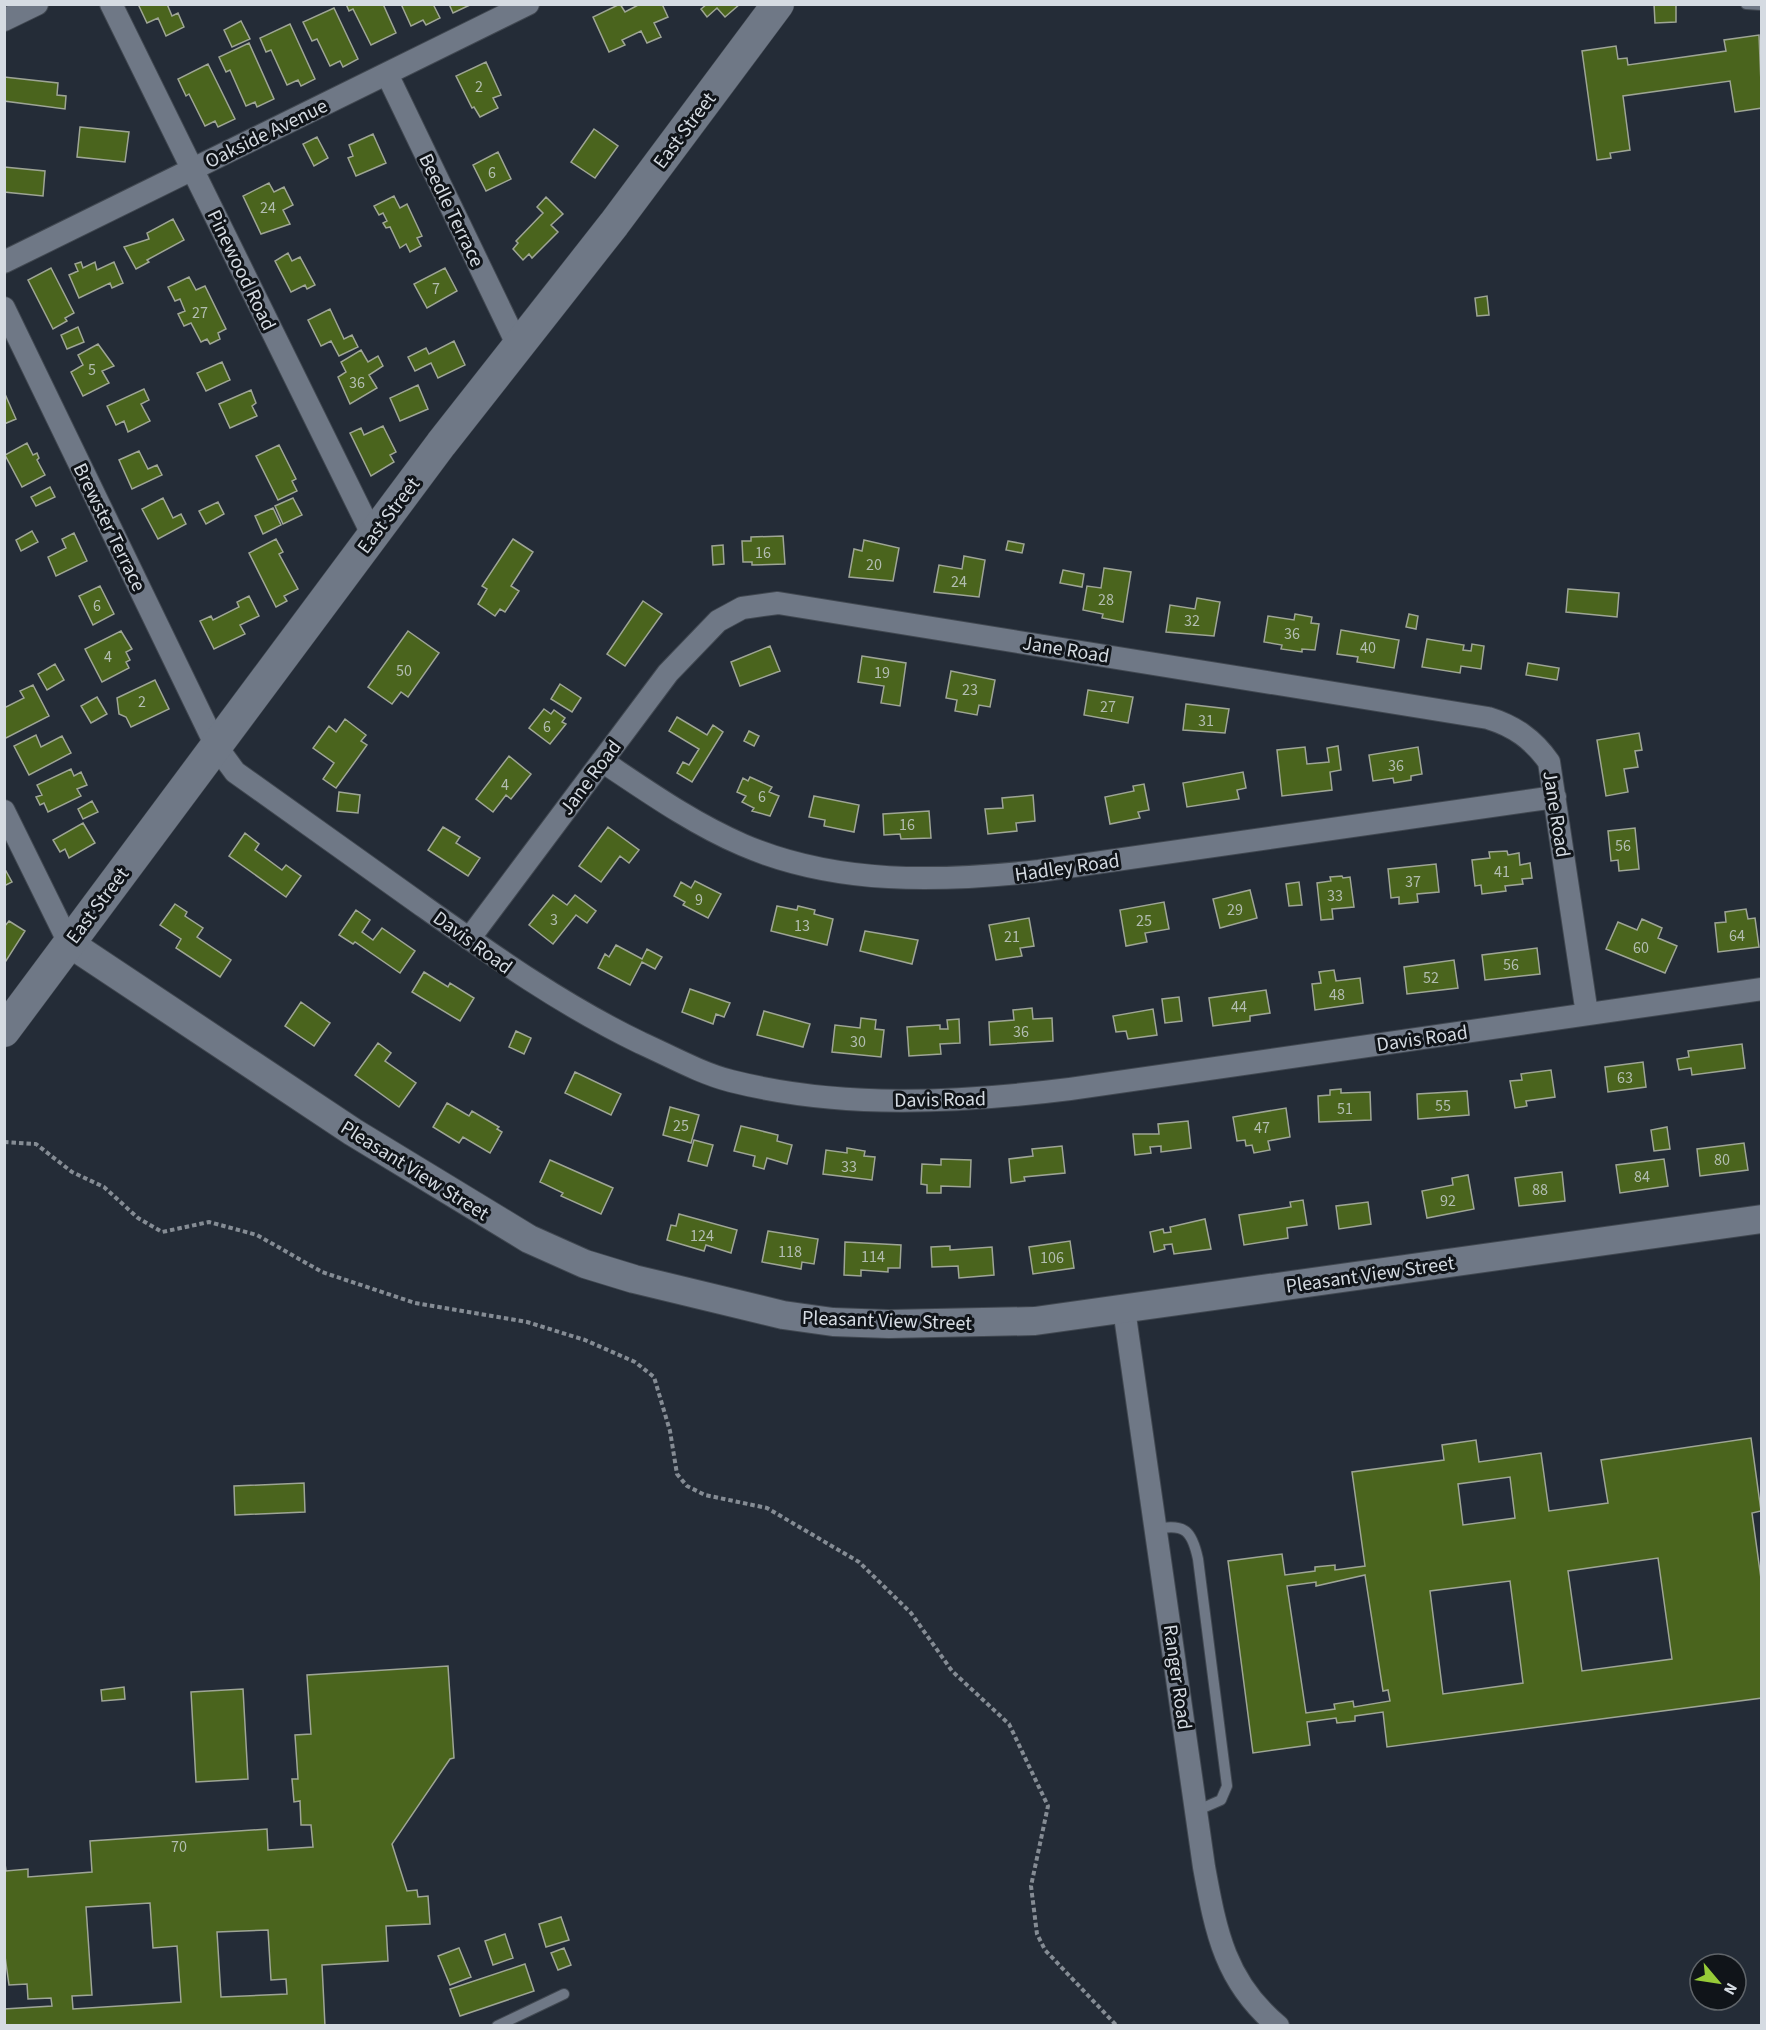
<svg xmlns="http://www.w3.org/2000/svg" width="1766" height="2030" viewBox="0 0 1766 2030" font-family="'Source Sans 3',sans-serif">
	<rect width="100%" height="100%" fill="#242c37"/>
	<path fill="#4a641d" stroke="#9ea595" stroke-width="1.5" fill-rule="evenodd" d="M138,4H167L172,16L178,13L184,27L166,36L158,18L147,23Z
		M346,4H383L396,33L371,45L353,9L349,11Z
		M401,4H433L440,18L426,25L423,20L411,26Z
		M449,4H472L453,13Z
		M620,4L625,12L640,4H662L668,17L654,23L661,37L647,43L641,31L622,40L625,45L609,52L593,17Z
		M707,4H740L725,17L717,8L707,17L701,9Z
		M1654,4H1676V22L1655,23Z
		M334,8L358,59L343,67L340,61L330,66L317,39L312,41L303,22Z
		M241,21L250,39L232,47L224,30Z
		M290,24L315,79L301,86L298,80L287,85L271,50L266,52L260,38Z
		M1759,35L1762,108L1735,112L1730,81L1623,96L1630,150L1610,153L1611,158L1597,160L1582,51L1616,46L1618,59L1627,58L1628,65L1726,51L1724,40Z
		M249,43L274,99L257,107L255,102L246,106L230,70L226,72L219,57Z
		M486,62L501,95L493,98L498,108L480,117L474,107L472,108L456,76Z
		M208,64L235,119L218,127L215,121L205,126L189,94L186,96L178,79Z
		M4,77L58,83L57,95L66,96L65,109L4,101Z
		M80,127L129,132L125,162L77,157Z
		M594,129L618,146L595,178L571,162Z
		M373,134L386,163L356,176L348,158L353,156L349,145Z
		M317,137L328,158L314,166L303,144Z
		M498,152L511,179L486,191L473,165Z
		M4,167L45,171L43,196L4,192Z
		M269,183L274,192L284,187L293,205L283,210L290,224L261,234L243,196Z
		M394,196L400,208L407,204L422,236L417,238L421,246L410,252L406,244L400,248L390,227L386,228L383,223L387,221L383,213L379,215L374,206Z
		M546,197L563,214L551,225L558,232L532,258L529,254L523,260L513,249L518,243L516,241L543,213L537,207Z
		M173,219L184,240L147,260L149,262L136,269L124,247L149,239L147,233Z
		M288,253L292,261L300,257L315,285L307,289L305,285L291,292L275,261Z
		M81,262L83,268L95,262L97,270L114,262L123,283L112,288L110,283L79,298L69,275L78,271L75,264Z
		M51,268L74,313L65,318L67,321L53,329L28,280Z
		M445,268L457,291L427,308L414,284Z
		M189,277L196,290L205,286L226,329L218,333L220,339L210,344L207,339L201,342L191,323L184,326L178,314L185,311L180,299L175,301L168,287Z
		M1487,296L1489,315L1477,316L1475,298Z
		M330,309L344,339L352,335L358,347L339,356L331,341L321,346L308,320Z
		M78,327L84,342L67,349L61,335Z
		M454,341L465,365L438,378L431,363L415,371L408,357L426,348L429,354Z
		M98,344L114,366L102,371L109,383L83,396L71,372L83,365L78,355Z
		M361,350L368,362L378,356L383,366L369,375L377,388L350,404L338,377L346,372L341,362Z
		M222,362L230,380L206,391L197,373Z
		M418,385L428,409L400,421L390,398Z
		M144,389L149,400L141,404L150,421L128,432L124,421L116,425L107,406Z
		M251,390L256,403L252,406L257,416L230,428L219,404Z
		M5,394L16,419L4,424V395Z
		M383,426L396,452L390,455L394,462L371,476L350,433L361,428L364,435Z
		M27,443L33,455L37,453L39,458L37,460L45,475L22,487L5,455Z
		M279,445L296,479L292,481L297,491L278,500L256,456Z
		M139,451L148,469L157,465L162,475L132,489L119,460Z
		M50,487L55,497L36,506L31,497Z
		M163,498L173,518L181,514L186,524L158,539L142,509Z
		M293,498L302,515L283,524L275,506Z
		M218,502L224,514L206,524L199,511Z
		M273,508L281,525L263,534L255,516Z
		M32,531L38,542L21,551L16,540Z
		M74,533L87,561L56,576L48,557L66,548L62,539Z
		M783,536L785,564L752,565V562H743L742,541H751V537Z
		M276,539L283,552L279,554L298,589L284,596L287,601L276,607L249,553Z
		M513,539L533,552L511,586L519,591L505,612L500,609L495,616L478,604L487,589L482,586Z
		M864,540L899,548L893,581L849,577L854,549L862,551Z
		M1008,541L1024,544L1022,553L1006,550Z
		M723,545L724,564L713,565L712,546Z
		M964,556L985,560L979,597L934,592L939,565L962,569Z
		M1104,568L1131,572L1123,622L1102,618L1103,614L1083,610L1087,586L1101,588Z
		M1063,570L1084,574L1082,587L1060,583Z
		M100,586L114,614L93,625L79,596Z
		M1568,589L1619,593L1617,617L1566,612Z
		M249,596L259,616L240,625L245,634L214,649L200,621L211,616L213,620L239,607L237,602Z
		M1197,598L1220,602L1214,636L1166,632L1170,605L1195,609Z
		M643,601L662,614L625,666L607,654Z
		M1295,614L1312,617L1311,623L1319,624L1315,650L1302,649V652L1281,649L1282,645L1264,642L1268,616L1294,620Z
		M1409,614L1418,616L1416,629L1406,627Z
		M1341,630L1399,640L1394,668L1357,662L1358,657L1337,654Z
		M121,631L132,649L126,652L130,660L126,662L129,668L102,682L85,649Z
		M408,631L439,653L408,697L401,692L392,704L368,687Z
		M1427,639L1464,645L1463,650L1471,651L1472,644L1484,646L1481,669L1461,666L1460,673L1422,667Z
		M770,646L780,671L740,686L731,662Z
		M862,656L906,663L900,706L881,703L884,686L858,682Z
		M1528,663L1559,668L1557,680L1526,675Z
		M55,664L64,680L47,690L38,674Z
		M951,671L995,680L990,707L979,705L977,715L955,711L957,700L946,698Z
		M155,680L169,709L131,727L126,717L119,714L117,698Z
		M560,684L581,698L572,712L551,699Z
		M33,685L49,716L4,739V708L24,698L20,691Z
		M1088,690L1133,697L1128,723L1084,715Z
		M97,697L107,714L91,723L81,706Z
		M1186,704L1229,709L1225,733L1183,730Z
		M544,709L551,714L554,710L565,718L562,722L566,724L550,744L529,728Z
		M677,717L707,735L713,725L723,732L692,782L677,773L683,762L689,765L699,749L669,731Z
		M345,719L366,735L361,741L367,745L336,788L323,779L334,763L313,748L329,726L336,732Z
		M749,731L759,736L754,746L744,741Z
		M1639,733L1642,750L1635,751L1638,767L1624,769L1628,792L1606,796L1597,740Z
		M36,735L41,747L62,736L71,753L29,775L14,746Z
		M1338,746L1341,770L1330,772L1332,790L1282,796L1277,750L1305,747L1307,764L1329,762L1327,748Z
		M1418,747L1422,774L1411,776V780L1394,783L1393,778L1373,781L1369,755Z
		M509,756L531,774L511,799L506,795L493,812L476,799Z
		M71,769L74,776L81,772L87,785L77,789L81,796L48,812L44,803L40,805L36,797L42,795L37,785Z
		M1243,772L1246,788L1237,790L1239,799L1187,807L1183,783Z
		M750,777L772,787L769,792L779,796L770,816L752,811L754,808L742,802L746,796L737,792L743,778L748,781Z
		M1144,784L1149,810L1138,812L1140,818L1110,824L1105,797L1134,791L1133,786Z
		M339,792L360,795L358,813L337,811Z
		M1033,795L1035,821L1016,823L1017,831L988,834L985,809L1003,808L1002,798Z
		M814,796L859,805L854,832L824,826L825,820L809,817Z
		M92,801L98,812L83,819L78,809Z
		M929,811L931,838L901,839L900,834L884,835L883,814Z
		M83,823L95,843L69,858L65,849L60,852L53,840Z
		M443,827L460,837L456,843L480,858L468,876L428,850Z
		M608,827L639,850L629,863L620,856L601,882L579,866Z
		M1635,828L1639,869L1619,871L1618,860L1611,861L1608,831Z
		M245,833L259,844L255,850L282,870L286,865L301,876L286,897L229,856Z
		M1507,851L1508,855L1519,853L1520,865L1530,863L1532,878L1522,879L1523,884L1505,886L1506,891L1482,894L1481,885L1475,886L1472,860L1490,858L1489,852Z
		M1436,864L1439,892L1417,894L1418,902L1399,904V897L1391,898L1388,869Z
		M6,871L12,882L4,886V872Z
		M1342,876L1343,878L1350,877L1354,907L1332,909L1333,919L1321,920L1317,883L1331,881L1330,877Z
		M695,881L721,894L708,918L683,905L685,902L674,896L681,882L691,888Z
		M1299,882L1302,905L1289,906L1286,884Z
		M1250,890L1257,918L1220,928L1213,899Z
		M553,895L567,905L575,895L596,911L587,923L576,915L553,944L529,925Z
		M1164,902L1169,929L1145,933L1147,942L1126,946L1120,910Z
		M175,904L187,912L185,916L203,928L197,937L231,960L220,977L176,948L181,939L160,925Z
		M777,906L797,910L798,906L815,910L814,914L833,919L827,945L771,931Z
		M1746,909L1748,919L1755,918L1759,947L1718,952L1715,923L1726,922L1725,912Z
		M356,910L370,920L362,932L373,940L382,928L415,951L400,973L355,942L353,944L339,935Z
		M1029,918L1034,946L1020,948L1022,956L996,960L989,925Z
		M1642,919L1662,928L1658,938L1677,946L1665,973L1606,949L1618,922L1637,930Z
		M9,921L25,931L4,964V927Z
		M865,931L918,940L912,964L860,951Z
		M616,945L642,959L647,949L662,957L655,969L642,962L630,985L598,968L605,954L609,957Z
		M1537,948L1540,974L1485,980L1482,955Z
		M1454,960L1458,988L1407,994L1404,967Z
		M1334,970L1336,981L1360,978L1363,1003L1315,1010L1312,984L1321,983L1319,972Z
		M424,972L448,987L450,983L474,998L460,1021L412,992Z
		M690,989L730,1003L724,1017L716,1014L713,1024L682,1012Z
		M1266,990L1270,1013L1250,1016V1021L1213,1026L1209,998Z
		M1179,997L1182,1021L1165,1023L1162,999Z
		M301,1002L330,1023L314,1046L285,1026Z
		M1032,1008L1033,1019L1052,1018L1053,1041L990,1045L989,1022L1014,1020L1013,1010Z
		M1153,1009L1157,1035L1128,1039L1126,1031L1116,1032L1113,1016Z
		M764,1011L810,1024L803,1047L757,1035Z
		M861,1018L876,1020L875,1029L884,1030L881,1057L832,1052L835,1025L860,1028Z
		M959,1019L960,1043L940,1044L941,1054L909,1056L907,1027L940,1025V1029H948L947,1020Z
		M516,1031L531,1038L524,1054L509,1047Z
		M378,1043L391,1053L385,1061L416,1083L399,1107L355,1075Z
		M1742,1044L1745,1068L1692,1075L1691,1068L1679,1070L1677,1059L1689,1057L1688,1051Z
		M1643,1062L1646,1087L1608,1092L1605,1067Z
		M1551,1070L1555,1097L1526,1101L1527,1106L1515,1108L1510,1081L1522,1080L1521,1074Z
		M575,1072L621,1094L611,1115L565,1093Z
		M1341,1089V1093L1370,1092L1371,1120L1319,1122L1318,1096L1330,1095V1090Z
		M1467,1091L1469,1115L1418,1119L1417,1094Z
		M447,1103L469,1116L472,1111L499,1127L497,1129L502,1132L490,1153L463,1137L459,1143L433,1127Z
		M670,1107L699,1115L691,1143L663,1135Z
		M1286,1108L1290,1137L1268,1141L1270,1150L1254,1153L1252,1145L1246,1146L1245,1140L1237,1141L1233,1117Z
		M1188,1121L1191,1148L1161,1152V1146L1150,1147L1151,1153L1135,1155L1133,1134H1159L1158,1124Z
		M741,1126L778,1135L777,1141L792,1145L787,1164L767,1158L764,1169L753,1166L755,1156L734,1151Z
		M1667,1127L1670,1149L1654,1151L1651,1130Z
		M694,1140L713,1145L707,1166L688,1161Z
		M1744,1143L1748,1170L1700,1176L1697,1149Z
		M1062,1146L1065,1173L1024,1177L1025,1181L1011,1183L1009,1159L1033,1156L1032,1149Z
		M847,1148L865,1151L864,1156L875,1157L872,1180L823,1174L826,1150L847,1153Z
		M941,1159L971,1160L970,1187L941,1186V1193H927V1185L921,1184L922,1164L941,1165Z
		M1664,1159L1668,1186L1620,1193L1616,1165Z
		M550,1160L613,1188L601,1214L561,1196L563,1193L540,1182Z
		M1562,1172L1565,1201L1519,1206L1515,1178Z
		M1468,1175L1474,1209L1427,1218L1422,1191L1453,1185L1452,1178Z
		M1303,1200L1307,1225L1287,1228L1288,1238L1244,1245L1239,1215L1291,1207L1290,1202Z
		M1368,1202L1371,1224L1339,1229L1336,1206Z
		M679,1214L737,1230L731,1253L706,1245L704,1251L667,1240L671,1225L676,1226Z
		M1205,1219L1211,1249L1174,1254L1172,1244L1164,1245L1165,1249L1154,1252L1150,1232L1163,1229L1164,1233L1171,1232L1170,1227Z
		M768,1231L818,1239L814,1264L802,1262L801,1269L762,1262Z
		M1070,1241L1074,1268L1033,1274L1029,1247Z
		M845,1242L901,1245L900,1268H888V1272L861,1270V1276L844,1275Z
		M950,1246V1250L992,1247L994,1275L959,1278L958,1266L932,1267L931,1247Z
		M1751,1438L1761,1511L1752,1513L1762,1586V1698L1387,1747L1383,1712L1355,1716V1721L1337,1723L1336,1718L1307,1722L1310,1745L1253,1753L1228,1561L1282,1554L1285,1575L1315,1571V1567L1335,1565V1570L1365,1566L1352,1472L1444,1460L1442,1445L1476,1440L1479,1462L1541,1453L1549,1511L1608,1503L1601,1460ZM1510,1477L1515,1518L1463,1525L1458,1484ZM1658,1558L1672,1659L1582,1671L1568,1571ZM1365,1575L1383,1691L1388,1690L1390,1701L1354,1707L1353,1701L1334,1704L1335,1709L1306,1713L1287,1586L1316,1582V1586ZM1510,1581L1523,1683L1443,1694L1430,1591Z
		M304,1483L305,1512L235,1515L234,1486Z
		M448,1666L454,1758L450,1759L392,1844L407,1891L417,1890L418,1897L428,1896L430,1924L386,1926L388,1961L322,1965L325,2026H4V2009L52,2006L51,1998L28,1999L27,1984L9,1985L4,1949V1856L6,1871L28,1869V1877L92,1872L90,1841L267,1829L268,1850L313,1847L311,1825H301L300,1801L294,1802L292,1779H298L295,1735L311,1734L307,1675ZM150,1903L153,1948L177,1946L181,2002L73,2009L72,1996L92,1995L86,1907ZM268,1930L271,1980L286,1979L287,1994L221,1997L217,1932Z
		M124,1687L125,1699L102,1701L101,1690Z
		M243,1689L248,1779L196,1782L191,1692Z
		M561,1917L569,1940L546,1947L539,1924Z
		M505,1934L513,1958L493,1965L485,1941Z
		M459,1948L471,1977L450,1985L438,1956Z
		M564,1948L571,1965L558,1970L551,1953Z
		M525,1964L534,1991L460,2016L450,1989Z"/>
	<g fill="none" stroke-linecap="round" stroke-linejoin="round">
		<defs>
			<path id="service" d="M1746,4L1762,5
				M1156,1529C1185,1523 1192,1531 1198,1559L1227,1786L1221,1800L1196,1811
				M497,2026L564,1994"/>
			<path id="minor" d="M111,4L373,536
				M4,20L37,4
				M387,74L518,346
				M4,262L528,4
				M4,308L216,746L235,772C297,816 358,860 420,904C492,955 562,1005 641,1043C670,1056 700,1073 731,1081C842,1109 957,1103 1070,1089L1762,989
				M602,761C647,791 692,823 743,845C836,885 940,882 1039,871L1555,797
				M4,811L69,943
				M469,939L668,673L718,621L742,608L778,603L1488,718C1514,726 1533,739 1549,762L1587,1014
				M1124,1309L1204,1867C1216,1932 1225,1982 1278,2026"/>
			<path id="tertiary" d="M69,943L353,1132L529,1239L585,1264L634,1279L783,1315L833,1322L889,1324L1035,1321L1762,1219"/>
			<path id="secondary" d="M4,1031L441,444L614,224L778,4"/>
		</defs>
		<use href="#service" stroke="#414851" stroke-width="12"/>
		<use href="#minor" stroke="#414851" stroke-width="24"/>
		<use href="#tertiary" stroke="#414851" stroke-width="30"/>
		<use href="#secondary" stroke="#414851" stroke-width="33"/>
		<path stroke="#858c94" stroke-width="4" stroke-dasharray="4.5 3" stroke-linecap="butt" d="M4,1142L36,1144L72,1172L104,1187L138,1218L162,1232L209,1222L257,1235L322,1272L415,1303L527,1322L585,1340L635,1362L654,1377L670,1431L677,1474L687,1486L705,1495L767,1508L859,1562L911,1613L952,1671L1009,1724L1048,1806L1031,1886L1037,1934L1045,1950L1117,2026"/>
		<use href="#service" stroke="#6f7886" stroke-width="10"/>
		<use href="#minor" stroke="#6f7886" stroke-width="22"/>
		<use href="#tertiary" stroke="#6f7886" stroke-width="28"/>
		<use href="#secondary" stroke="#6f7886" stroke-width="32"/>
	</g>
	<g text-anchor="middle" stroke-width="6" stroke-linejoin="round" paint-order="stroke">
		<g font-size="16" fill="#b2bdb1">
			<text x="479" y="92">2</text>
			<text x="492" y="178">6</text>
			<text x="268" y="213">24</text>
			<text x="436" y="294">7</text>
			<text x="200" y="318">27</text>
			<text x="92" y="375">5</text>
			<text x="357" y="388">36</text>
			<text x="763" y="558">16</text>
			<text x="874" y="570">20</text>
			<text x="959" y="587">24</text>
			<text x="1106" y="605">28</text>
			<text x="97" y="611">6</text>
			<text x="1192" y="626">32</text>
			<text x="1292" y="639">36</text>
			<text x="1368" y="653">40</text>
			<text x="108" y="662">4</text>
			<text x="404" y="676">50</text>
			<text x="882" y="678">19</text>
			<text x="970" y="695">23</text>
			<text x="142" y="707">2</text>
			<text x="1108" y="712">27</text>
			<text x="1206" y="726">31</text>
			<text x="547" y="732">6</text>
			<text x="1396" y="771">36</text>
			<text x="505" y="790">4</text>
			<text x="762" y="802">6</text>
			<text x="907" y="830">16</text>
			<text x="1623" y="851">56</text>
			<text x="1502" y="877">41</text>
			<text x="1413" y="887">37</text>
			<text x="1335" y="901">33</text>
			<text x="699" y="905">9</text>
			<text x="1235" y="915">29</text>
			<text x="554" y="925">3</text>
			<text x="1144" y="926">25</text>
			<text x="802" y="931">13</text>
			<text x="1737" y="941">64</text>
			<text x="1012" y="942">21</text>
			<text x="1641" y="953">60</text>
			<text x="1511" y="970">56</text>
			<text x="1431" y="983">52</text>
			<text x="1337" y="1000">48</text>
			<text x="1239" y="1012">44</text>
			<text x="1021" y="1037">36</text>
			<text x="858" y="1047">30</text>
			<text x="1625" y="1083">63</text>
			<text x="1443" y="1111">55</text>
			<text x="1345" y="1114">51</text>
			<text x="681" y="1131">25</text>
			<text x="1262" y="1133">47</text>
			<text x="1722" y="1165">80</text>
			<text x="849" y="1172">33</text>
			<text x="1642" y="1182">84</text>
			<text x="1540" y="1195">88</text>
			<text x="1448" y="1206">92</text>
			<text x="702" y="1241">124</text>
			<text x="790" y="1257">118</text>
			<text x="873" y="1262">114</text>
			<text x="1052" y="1263">106</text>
			<text x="179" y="1852">70</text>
		</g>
		<g font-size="20" fill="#d5dbe2" stroke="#101419">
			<text transform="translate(684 130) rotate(-53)" y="7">East Street</text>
			<text transform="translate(266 133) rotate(-26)" y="7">Oakside Avenue</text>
			<text transform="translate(452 210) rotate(64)" y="7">Beedle Terrace</text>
			<text transform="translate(242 270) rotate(64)" y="7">Pinewood Road</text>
			<text transform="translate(388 515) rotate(-53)" y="7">East Street</text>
			<text transform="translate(110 527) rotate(64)" y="7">Brewster Terrace</text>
			<text transform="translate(1066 649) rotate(9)" y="7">Jane Road</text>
			<text transform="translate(590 777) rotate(-53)" y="7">Jane Road</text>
			<text transform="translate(1557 814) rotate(81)" y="7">Jane Road</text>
			<text transform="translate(1067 867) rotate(-8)" y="7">Hadley Road</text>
			<text transform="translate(97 905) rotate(-53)" y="7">East Street</text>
			<text transform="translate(473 942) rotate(36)" y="7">Davis Road</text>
			<text transform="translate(1422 1038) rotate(-8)" y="7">Davis Road</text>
			<text transform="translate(940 1099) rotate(-1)" y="7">Davis Road</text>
			<text transform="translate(415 1170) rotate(32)" y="7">Pleasant View Street</text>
			<text transform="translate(1370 1274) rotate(-8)" y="7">Pleasant View Street</text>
			<text transform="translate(887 1320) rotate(2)" y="7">Pleasant View Street</text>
			<text transform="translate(1178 1677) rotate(82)" y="7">Ranger Road</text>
		</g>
	</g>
	<rect width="1766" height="2030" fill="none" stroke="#d5dbe2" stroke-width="12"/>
	<g transform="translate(1718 1982) rotate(119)"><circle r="28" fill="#101419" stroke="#5f6469" stroke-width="1.5"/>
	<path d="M0-4.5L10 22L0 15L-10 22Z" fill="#97cb38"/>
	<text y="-9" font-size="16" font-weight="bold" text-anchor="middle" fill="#d5dbe2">N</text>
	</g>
</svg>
